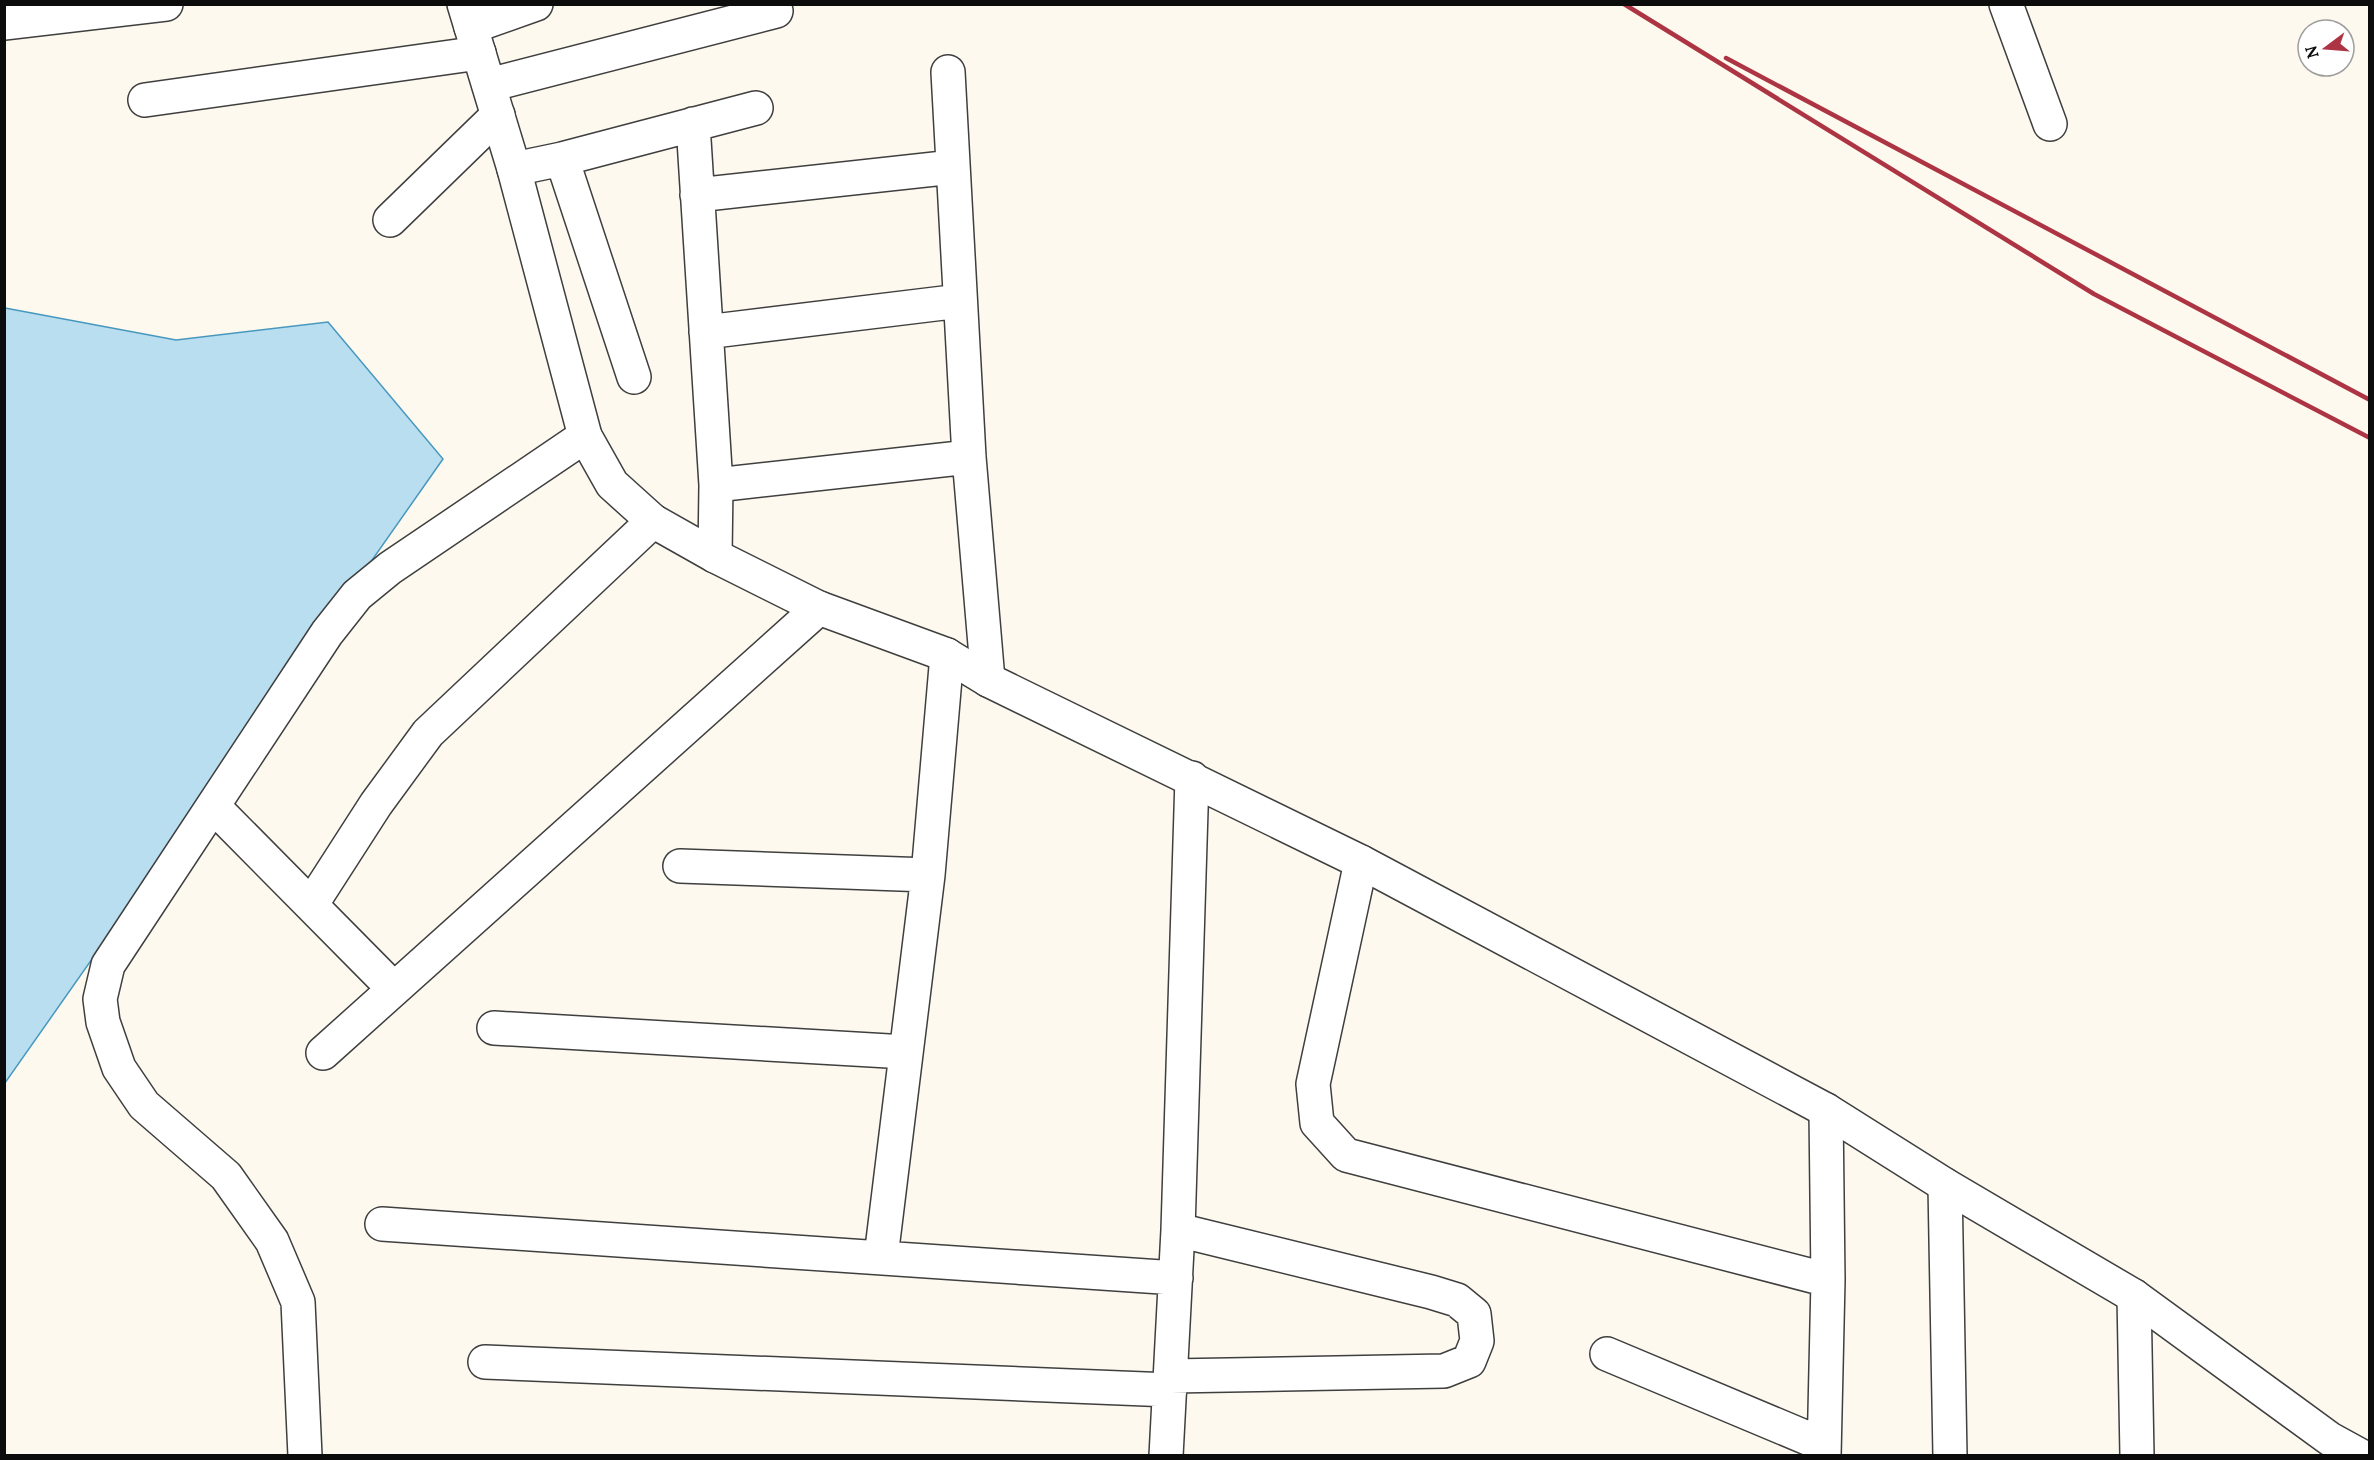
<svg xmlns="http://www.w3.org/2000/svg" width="2374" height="1460" viewBox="0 0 2374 1460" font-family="Lora,serif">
	<rect width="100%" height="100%" fill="#fdf9ee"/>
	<path fill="#b8deef" stroke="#4797be" stroke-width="1.5" d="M5,308L176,340L328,322L443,459L5,1083Z"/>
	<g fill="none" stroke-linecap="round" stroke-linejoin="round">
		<defs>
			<path id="minor" d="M2006,4L2050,124
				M4,23L166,4
				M471,27L536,4
				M948,72L969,457L988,680
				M489,85L776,11
				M145,100L479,53
				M693,124L716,485L715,556
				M562,159L634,377
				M514,169L562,159L756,108
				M697,195L953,167
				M390,220L498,115
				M706,332L960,301
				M716,485L969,457
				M213,806L394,989
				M1361,862L1313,1084L1317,1123L1346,1155L1828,1280
				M680,866L928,875
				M311,905L376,804L428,733L653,521
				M494,1028L906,1052
				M323,1053L819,608
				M1945,1185L1950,1456
				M382,1224L1176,1278
				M881,1257L928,875L947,655
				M2134,1296L2137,1456
				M1607,1354L1824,1445
				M485,1362L1170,1390
				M1171,1376L1444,1371L1469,1361L1477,1341L1474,1314L1457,1300L1431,1292L1178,1230
				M305,1456L298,1302L272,1241L226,1176L144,1105L119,1068L103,1022L100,999L108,965L327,633L357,595L390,568L585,436
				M1166,1456L1178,1230L1192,778
				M1824,1456L1828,1280L1826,1110"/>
			<path id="tertiary" d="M464,4L514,169L585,436L612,484L653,521L715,556L819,608L947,655L988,680L1361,862L1826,1110L1945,1185L2134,1296L2330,1439L2361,1456"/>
		</defs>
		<use href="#minor" stroke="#3f3f3f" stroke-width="36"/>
		<use href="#tertiary" stroke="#3f3f3f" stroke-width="36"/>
		<use href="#minor" stroke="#fff" stroke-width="33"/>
		<use href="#tertiary" stroke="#fff" stroke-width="33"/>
		<path stroke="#ac3443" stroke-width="4.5" d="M1624,4L2094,294L2370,438
			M1726,58L2370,400"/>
	</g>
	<rect width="2374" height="1460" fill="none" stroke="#0c0c0c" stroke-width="12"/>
	<g transform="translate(2326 48) rotate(254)"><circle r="28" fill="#ffffff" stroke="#9e9e9e" stroke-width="1.5"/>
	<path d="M0-4.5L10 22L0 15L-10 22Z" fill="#ac3443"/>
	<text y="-9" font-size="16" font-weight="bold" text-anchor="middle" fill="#0c0c0c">N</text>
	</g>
</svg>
